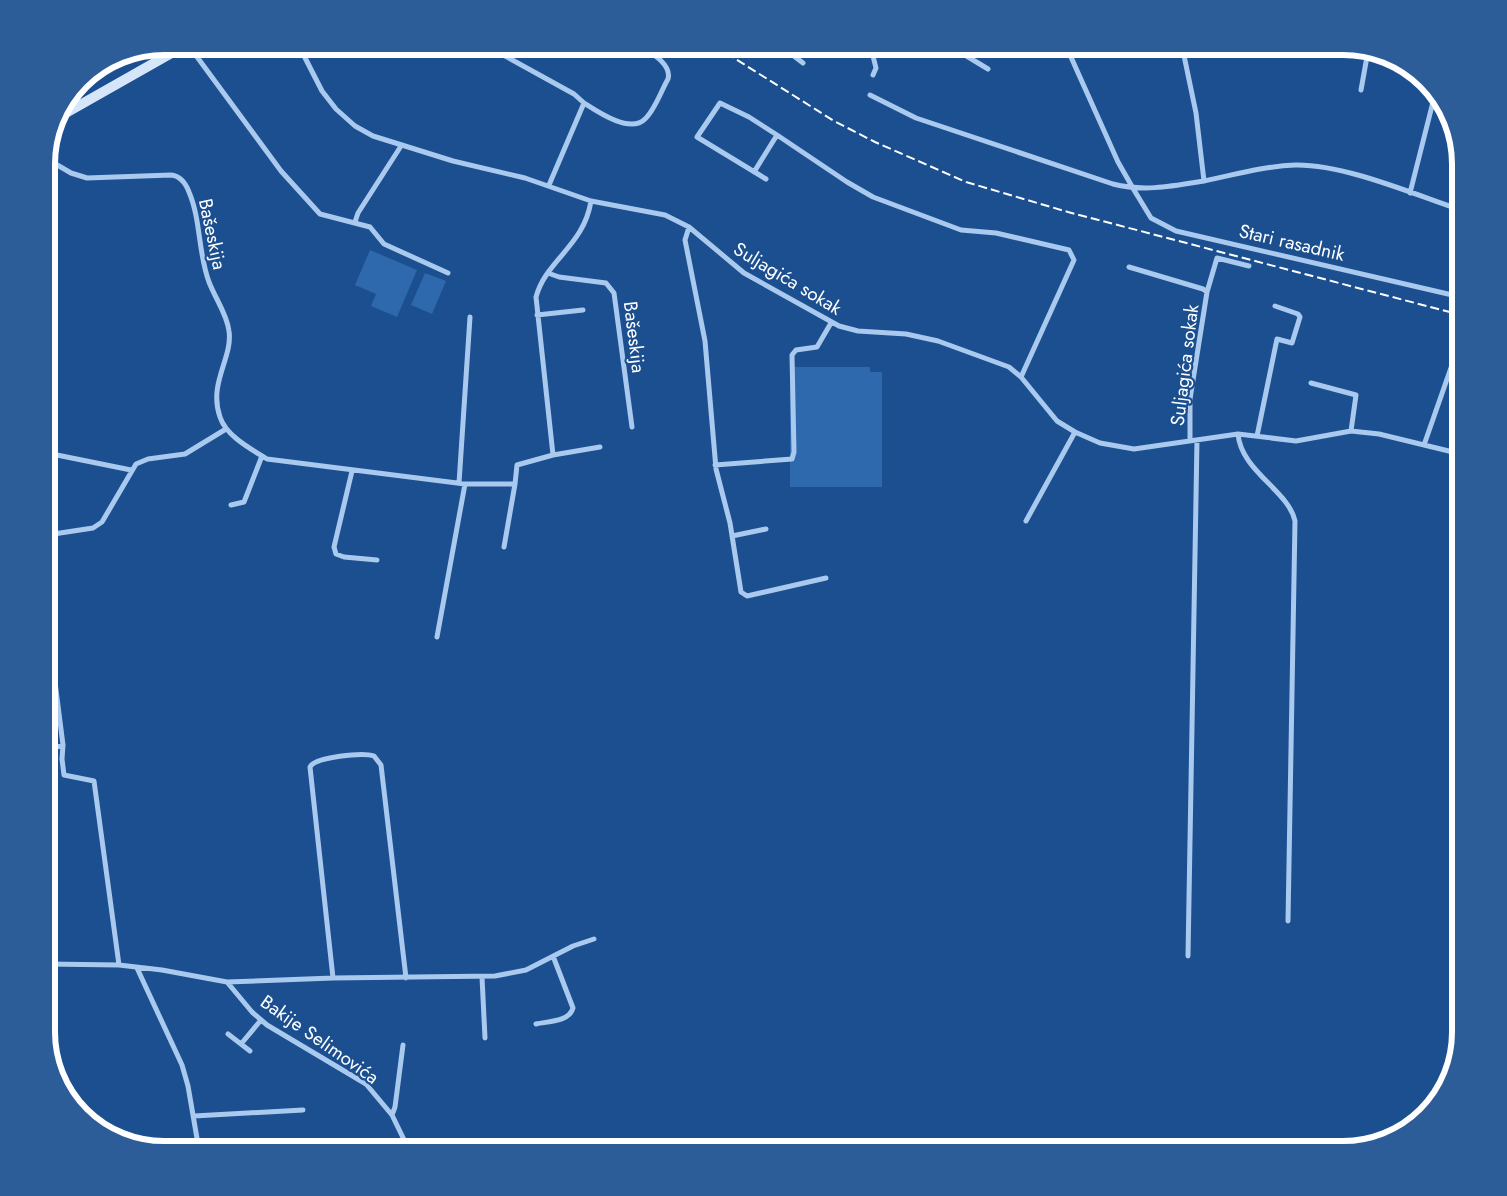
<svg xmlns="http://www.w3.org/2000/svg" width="1507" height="1196" viewBox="0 0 1507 1196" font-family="Jost,sans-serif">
	<rect width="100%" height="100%" fill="#1b4f8f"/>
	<path fill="#2e69ad" d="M370,250L417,270L397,317L371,306L376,294L355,285Z
		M425,273L446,281L432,314L411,305Z
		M790,367H870V372H882V487H790Z"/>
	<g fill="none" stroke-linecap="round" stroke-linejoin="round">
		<path stroke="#a9c9ee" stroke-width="5" d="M189,46L281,171L320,214L370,227L384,244L448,273
			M299,46L322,91L336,109L355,126L373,136L453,161L525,178L591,201L665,215L689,227L744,273L839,326L858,331L906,334L938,341L1009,367L1021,377L1057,421L1075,432L1100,443L1134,449L1238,434L1296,441L1351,431L1379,434L1461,454
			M487,46L574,94L584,103L549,185
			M781,46L803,63
			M950,46L988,69
			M1066,46L1118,162L1134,190L1151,218L1176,231L1461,297
			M873,75L876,68L873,56L882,46
			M1361,90L1368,51
			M870,95L916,118L1113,184C1144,192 1173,186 1204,181L1196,113L1182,46
			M584,103C598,112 630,134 645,119C655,110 661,91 668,79C672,65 652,53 641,46
			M47,159L71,173L87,178L171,175C181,176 186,184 189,192C201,220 198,253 209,282C215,298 227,314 229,331C233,358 208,383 220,417C226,436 251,449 267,459L465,484H515L517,465L553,455L536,297C546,260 584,246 591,201
			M754,172L777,135L847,182L873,197L961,230L996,233L1069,250L1074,260L1021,377
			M766,179L697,137L720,103L749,117L777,135
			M1204,181C1233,175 1265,166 1295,165C1344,164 1413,194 1461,210
			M1410,193L1435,94
			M355,222L358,213L401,146
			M689,227L685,240L705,341L716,469L730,523L741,592L747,596L826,578
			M1129,267L1203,289L1207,292L1190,399V441
			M548,273L559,277L606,283L614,293L632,427
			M1207,292L1217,258L1249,266
			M537,315L583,310
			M1311,383L1356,395L1351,431
			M1238,434C1241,471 1289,491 1295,521L1288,921
			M1257,436L1277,339L1292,343L1300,317L1298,314L1275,306
			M1424,445L1453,362
			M47,453L131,470
			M553,455L600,447
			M715,465L792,459L794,452L792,355L796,350L817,347L831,323
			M352,471L334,547L336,554L344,557L377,560
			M459,483L470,317
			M231,505L244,502L262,456
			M1026,521L1075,432
			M47,535L93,528L102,522L136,464L148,459L185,454L226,429
			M732,536L766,529
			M504,547L515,484
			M437,637L465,484
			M54,674L63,745
			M46,750L63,745L62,759L64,775L94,781L119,965
			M46,892C48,917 54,940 53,965
			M1188,956L1197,440
			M46,964L119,965L162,970L227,982L252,1012L267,1025L366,1084L392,1115L409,1150
			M137,968L182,1065L188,1086L199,1150
			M482,977L485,1038
			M333,978L310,767C315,757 363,752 374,756L381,765L406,978
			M227,982L333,978L495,976L526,970L573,946L594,939
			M536,1024C549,1021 569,1022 573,1008L553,956
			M228,1034L250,1051
			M241,1044L261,1020
			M392,1115L395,1107L403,1045
			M194,1116L303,1110"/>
		<path stroke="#d6e6fa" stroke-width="10" d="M57,118L184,46"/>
		<path stroke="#fff" stroke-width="2" stroke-dasharray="9 4" stroke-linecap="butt" d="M715,46L834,121L875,142L966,182L1068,212L1461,315"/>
	</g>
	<g text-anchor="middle" stroke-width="4.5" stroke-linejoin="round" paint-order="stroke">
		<g font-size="19" fill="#fff" stroke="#1b4f8f">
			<text transform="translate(213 234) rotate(78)" y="7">Bašeskija</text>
			<text transform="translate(1292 242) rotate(13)" y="7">Stari rasadnik</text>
			<text transform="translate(788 278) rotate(31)" y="7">Suljagića sokak</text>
			<text transform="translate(635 337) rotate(83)" y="7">Bašeskija</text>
			<text transform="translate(1184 365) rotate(-83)" y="7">Suljagića sokak</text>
			<text transform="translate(320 1039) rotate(35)" y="7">Bakije Selimovića</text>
		</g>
	</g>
	<path d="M0 0H1507V1196H0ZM164 55H1343A109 109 0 0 1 1452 164V1032A109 109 0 0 1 1343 1141H164A109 109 0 0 1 55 1032V164A109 109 0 0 1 164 55Z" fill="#2d5d98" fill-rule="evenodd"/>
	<path fill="none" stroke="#fff" stroke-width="6" d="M164 55H1343A109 109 0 0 1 1452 164V1032A109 109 0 0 1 1343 1141H164A109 109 0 0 1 55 1032V164A109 109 0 0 1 164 55Z"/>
</svg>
